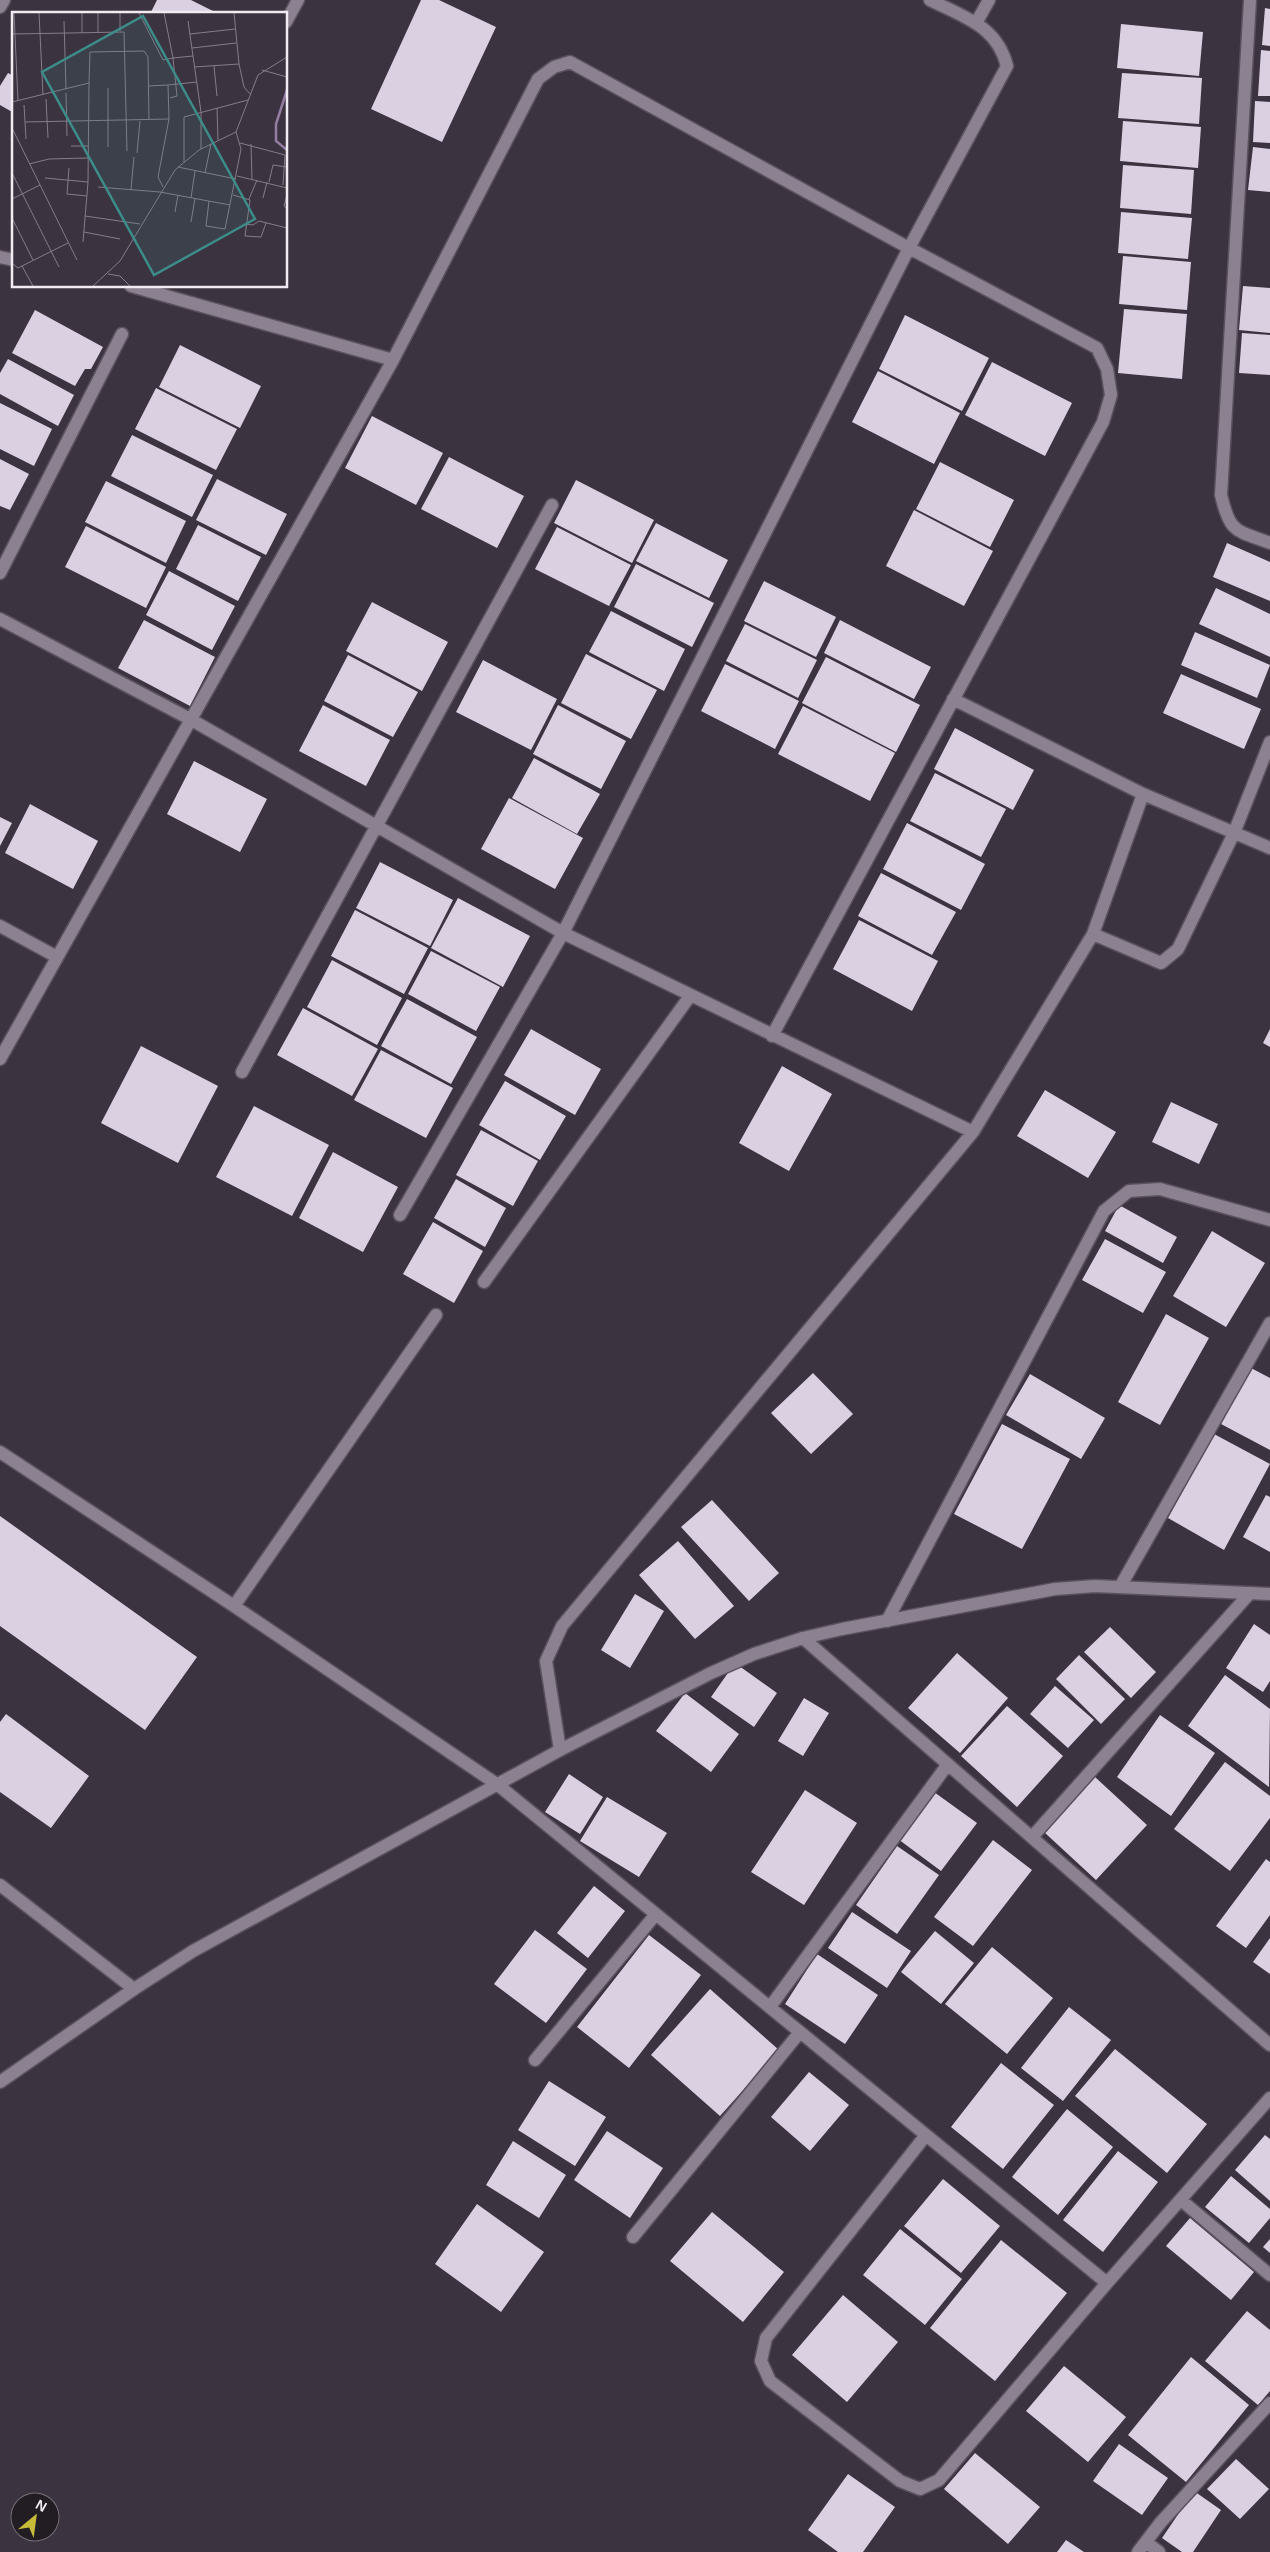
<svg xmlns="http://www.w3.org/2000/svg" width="1270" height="2552" viewBox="0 0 1270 2552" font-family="Arial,sans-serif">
	<rect width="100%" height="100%" fill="#3c3341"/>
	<path fill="#dbd0e1" d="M157,0H191L219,14H150Z
		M421,0H439L496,27L442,142L371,109Z
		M1265,8L1270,9V46L1262,45Z
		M1121,24L1203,32L1199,76L1117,68Z
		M1261,50L1270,51V96H1258Z
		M8,73L14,76V113L0,105V86Z
		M1122,73L1202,78L1199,124L1118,118Z
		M1255,101L1270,102V143L1253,142Z
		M1123,121L1201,127L1198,168L1120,161Z
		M1253,147L1270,149V192L1248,190Z
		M1123,165L1194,170L1191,214L1120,208Z
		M1121,212L1192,218L1188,259L1118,253Z
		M1123,256L1191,262L1187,310L1119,304Z
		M1243,286L1270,288V333L1239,330Z
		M1124,309L1187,314L1182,379L1118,373Z
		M35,310L103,347L91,369H85L75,386L12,353Z
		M905,315L989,358L962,411L879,369Z
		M1242,333L1270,335V375L1239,373Z
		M180,345L261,386L240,428L159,387Z
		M8,359L74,395L58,426L0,394V373Z
		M992,362L1072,403L1045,456L965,415Z
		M878,371L960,413L934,464L852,422Z
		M156,388L237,429L216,470L135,429Z
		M0,403L52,429L34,466L0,449Z
		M372,416L443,453L416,505L345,468Z
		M132,435L213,475L192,517L111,476Z
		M449,457L524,496L497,548L421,509Z
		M0,459L29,474L10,510L0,506Z
		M940,462L1014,500L990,547L916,509Z
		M217,479L287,514L266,555L196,520Z
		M576,480L654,520L632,563L554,523Z
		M106,481L186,521L166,563L85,522Z
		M914,510L993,551L964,606L886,566Z
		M656,523L728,560L709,598L636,561Z
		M198,525L261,557L238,601L176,569Z
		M86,526L166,567L146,608L65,567Z
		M557,527L631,565L609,606L535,569Z
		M1227,543L1270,562V601L1213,577Z
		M636,564L714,603L692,647L614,607Z
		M169,571L235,606L212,650L146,615Z
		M764,581L836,617L816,657L744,621Z
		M1216,588L1270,614V657L1199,624Z
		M372,602L448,642L422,691L346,651Z
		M611,611L685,649L664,691L589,652Z
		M144,620L215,657L190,706L118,668Z
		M840,620L931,667L914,699L824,653Z
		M745,624L817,660L798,698L726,661Z
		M1195,632L1270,665L1257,698L1181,665Z
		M586,654L657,690L631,739L561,703Z
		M348,655L418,692L393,737L324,701Z
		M826,657L920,705L896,752L802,703Z
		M483,660L557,699L531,750L456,712Z
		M725,664L799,701L775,749L701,711Z
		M1181,674L1261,709L1244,749L1163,713Z
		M323,705L390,740L366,786L299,751Z
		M558,705L626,741L601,789L533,754Z
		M803,706L895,753L870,801L778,754Z
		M955,728L1034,770L1013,810L934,769Z
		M534,758L600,794L577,834L512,798Z
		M194,761L267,799L240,852L167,814Z
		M935,773L1006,809L981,857L910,821Z
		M509,798L583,838L555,889L481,849Z
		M30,804L98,841L73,889L5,853Z
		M0,817L12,823L0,846Z
		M907,823L985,864L961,910L883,869Z
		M380,862L453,900L430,946L356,908Z
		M881,873L956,912L932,955L858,916Z
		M458,898L530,936L503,987L431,948Z
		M355,910L428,948L404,994L331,956Z
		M859,920L938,961L912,1011L833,969Z
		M431,951L500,987L476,1031L408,994Z
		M332,960L402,998L377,1045L307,1007Z
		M407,999L477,1037L451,1084L381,1046Z
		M303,1008L378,1049L352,1096L277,1055Z
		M531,1029L601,1069L575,1115L504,1075Z
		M1270,1029V1047L1263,1043Z
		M141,1046L218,1086L178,1163L101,1123Z
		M381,1050L453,1088L426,1138L354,1100Z
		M782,1066L832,1094L789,1171L739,1143Z
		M505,1081L566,1116L540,1160L479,1125Z
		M1045,1090L1116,1132L1088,1178L1017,1136Z
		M1171,1102L1218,1124L1199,1164L1152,1142Z
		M254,1106L329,1145L292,1216L216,1177Z
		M481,1130L538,1161L513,1206L456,1175Z
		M333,1152L398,1187L363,1252L299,1218Z
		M456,1179L506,1208L485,1247L434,1218Z
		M1119,1205L1177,1237L1163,1263L1105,1231Z
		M433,1222L483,1251L454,1303L403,1274Z
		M1212,1231L1265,1263L1226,1327L1173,1296Z
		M1105,1239L1166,1272L1143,1313L1082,1280Z
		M1166,1314L1209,1338L1160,1425L1118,1402Z
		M1251,1368L1270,1378V1450L1221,1424Z
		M813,1373L853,1414L811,1454L771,1413Z
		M1030,1374L1105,1418L1081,1459L1006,1415Z
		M1002,1424L1070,1459L1022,1549L954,1514Z
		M1214,1434L1270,1464L1224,1550L1168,1518Z
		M1266,1495L1270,1497V1552L1243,1537Z
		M712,1500L779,1573L749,1601L681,1527Z
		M0,1516L197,1657L145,1730L0,1626Z
		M678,1541L734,1606L695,1639L639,1575Z
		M635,1594L664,1611L630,1668L601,1650Z
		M1254,1624L1270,1635V1681L1263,1692L1226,1668Z
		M1110,1627L1156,1672L1131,1698L1084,1652Z
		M957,1653L1008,1698L960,1753L908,1708Z
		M1079,1655L1125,1699L1101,1724L1056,1679Z
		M735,1663L777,1693L754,1727L711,1697Z
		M1225,1675L1270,1709L1269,1787L1188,1726Z
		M1055,1686L1094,1720L1068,1748L1030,1714Z
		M685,1693L739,1734L711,1772L656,1731Z
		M804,1698L829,1713L803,1756L778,1741Z
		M1007,1706L1063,1756L1017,1807L961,1756Z
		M6,1714L89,1776L51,1828L0,1792V1722Z
		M1160,1715L1215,1753L1171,1816L1117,1777Z
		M1225,1762L1270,1796V1818L1230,1871L1174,1829Z
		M569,1774L603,1797L580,1834L545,1812Z
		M1095,1777L1147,1825L1096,1880L1044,1832Z
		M805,1790L857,1823L804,1905L751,1872Z
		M934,1792L977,1823L941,1871L898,1839Z
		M607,1797L667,1833L639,1877L580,1841Z
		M993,1840L1032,1870L973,1946L934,1917Z
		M897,1846L939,1875L897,1934L856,1905Z
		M1266,1859L1270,1862V1915L1246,1948L1216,1926Z
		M594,1886L625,1911L588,1958L557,1933Z
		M852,1912L911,1951L887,1988L828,1948Z
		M535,1930L587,1969L546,2023L494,1984Z
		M935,1931L974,1963L941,2004L901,1972Z
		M649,1935L701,1975L629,2068L577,2027Z
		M1270,1938V1974L1253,1962Z
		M992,1947L1053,1998L1007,2054L945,2004Z
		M817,1954L878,1995L845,2044L785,2004Z
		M710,1989L779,2050L720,2116L651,2055Z
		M1069,2007L1111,2040L1063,2101L1021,2068Z
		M1115,2049L1207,2124L1167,2173L1075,2096Z
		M1001,2063L1054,2105L1003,2169L951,2127Z
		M809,2072L849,2105L810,2151L771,2117Z
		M549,2081L606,2117L575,2166L518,2130Z
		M1067,2109L1113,2147L1058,2215L1012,2177Z
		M607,2131L663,2168L630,2218L574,2180Z
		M1265,2135L1270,2139V2201L1235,2170Z
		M513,2141L566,2175L539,2218L486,2185Z
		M1118,2151L1158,2182L1103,2252L1063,2220Z
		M1231,2176L1270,2209V2218L1249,2243L1205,2207Z
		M943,2179L1000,2226L961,2273L904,2226Z
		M477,2204L544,2252L501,2312L435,2264Z
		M712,2212L784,2272L743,2322L670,2261Z
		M1190,2218L1254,2272L1231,2300L1166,2246Z
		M900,2229L962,2279L925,2325L863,2275Z
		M1270,2239V2253L1263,2247Z
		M1001,2240L1067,2293L995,2381L930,2328Z
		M843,2295L898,2342L847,2402L792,2355Z
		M1247,2311L1270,2330V2391L1258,2405L1205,2361Z
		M1191,2357L1249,2405L1186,2482L1128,2435Z
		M1064,2366L1126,2417L1088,2462L1026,2411Z
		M1119,2444L1168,2478L1142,2515L1093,2481Z
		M975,2453L1040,2507L1008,2544L944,2489Z
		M1236,2459L1269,2489L1240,2519L1207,2489Z
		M848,2474L895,2507L863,2552H838L808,2530Z
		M1194,2491L1221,2510L1193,2552H1182L1162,2538Z
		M1066,2540L1084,2552H1057Z"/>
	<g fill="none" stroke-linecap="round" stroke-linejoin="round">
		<defs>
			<path id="minor" d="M1250,0L1221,495C1230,533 1235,530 1270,543
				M0,7L4,0
				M286,22L298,0
				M976,23L989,0
				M0,257L14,260
				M393,360L538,79L554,67L570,62L909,248L1097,348L1107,369L1111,395L1103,422L772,1036
				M0,573L122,334
				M0,619L190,719L563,933L973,1132L1093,934L1143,794L953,699
				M1143,794L1270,848
				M0,926L57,957
				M1093,934L1161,963L1178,949L1234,833L1270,742
				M0,1059L393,360L131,286
				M242,1072L552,505
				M400,1215L563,933L909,248L1007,66C997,26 964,17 930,0
				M484,1282L690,996
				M0,1452L234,1606L498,1785L1107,2283
				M1120,1587L1270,1323
				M234,1606L436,1315
				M887,1621L1104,1211L1129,1191L1160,1189L1270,1220
				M803,1638L1270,2045
				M560,1750L546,1661L562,1626L973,1132
				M1032,1837L1250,1593
				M0,1885L134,1989
				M770,2007L948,1764
				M535,2060L656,1914
				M926,2135L766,2338L761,2361L770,2381L900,2481L920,2489L939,2480L1107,2283L1270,2098
				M1181,2200L1270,2275
				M633,2237L800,2032
				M1146,2542L1159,2552
				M1138,2552L1161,2522L1270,2403"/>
			<path id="tertiary" d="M0,2082L134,1989L193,1951L560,1750L711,1673L754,1654L803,1638L842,1629L1055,1589L1095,1586L1270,1594"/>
		</defs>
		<use href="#minor" stroke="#59515c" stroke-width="15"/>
		<use href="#tertiary" stroke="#59515c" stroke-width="15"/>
		<use href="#minor" stroke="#8b8191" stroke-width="12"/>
		<use href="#tertiary" stroke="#8b8191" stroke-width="12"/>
	</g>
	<g transform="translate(12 12)">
		<rect width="275" height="275" fill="#3c3341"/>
		<path fill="none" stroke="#947ca3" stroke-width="2.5" d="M275,78L264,112V129L275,138"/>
		<path fill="none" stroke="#847d89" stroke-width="1" d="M2,1L6,89M27,1L31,83M70,1V21M86,1V20M108,1V19M127,1L151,48L161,46L152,1M222,1L227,52L232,75L238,82M52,9L54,77M176,9L189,100V137M0,22L112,20L115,139M178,22L223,17M180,36L224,31M202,54L205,84M182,55L227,52M250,58L275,65M77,71L78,40L132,39L136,45L137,108M156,73L185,70M96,76V135M54,81L55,124M158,86L165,84L161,46L181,44M34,87L36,126M0,90L77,71L76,170L71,230M12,93L14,127M205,96L206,128M13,110L157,107L156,73L136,74M1,118L65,248M228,131L273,143L271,173M239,132L240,167M59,134H76M125,141L128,109M172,150V105L236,88M17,152L37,147L76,146M166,155L224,167M57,156L55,182L75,184M0,161L47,255M193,161L199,132M225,164L275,176M33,166L76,170M257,170L261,153L275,155M86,175L148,180L218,193M151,175L146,165L157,107M119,177L122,145M221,183L238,188L233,224L249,225L254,211M275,183L272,194L275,197M179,186L183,159M251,186L255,170M0,187L28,173M237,187L245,168M197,189L194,214L213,217L229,137L224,120M163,200L166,183M73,204L128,212M0,206L21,248M179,210L183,186M233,212L241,213L247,209L275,216M72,220L108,227M0,251L6,256L56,231M10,254L21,274M96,262L108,264L118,274M81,274L108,249L163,158L187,138L224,120L246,63L275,45"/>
		<path fill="#3c8d89" fill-opacity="0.15" stroke="#3c8d89" stroke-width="2.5" d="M131,4L243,207L142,263L30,60Z"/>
		<rect width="275" height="275" fill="none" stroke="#f1ebf4" stroke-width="2.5"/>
	</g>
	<g transform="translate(35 2517) rotate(29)"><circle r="24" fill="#211d23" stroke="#746f77"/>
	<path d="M0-4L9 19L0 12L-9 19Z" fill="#c9bb3a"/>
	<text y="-8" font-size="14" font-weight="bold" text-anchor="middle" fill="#f1ebf4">N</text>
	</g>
</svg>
